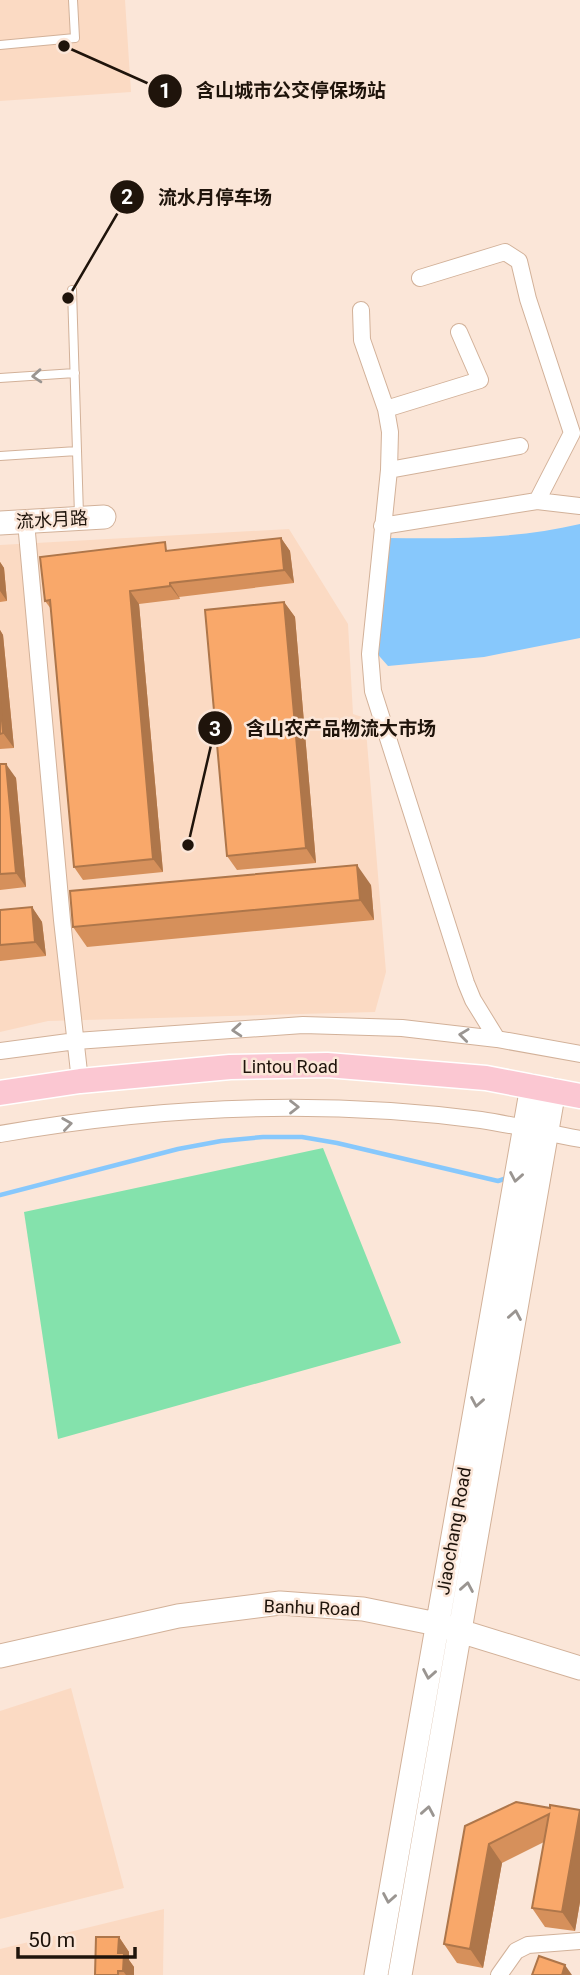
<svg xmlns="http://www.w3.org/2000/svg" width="580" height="1975" viewBox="0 0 580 1975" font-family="Roboto,'Noto Sans SC',sans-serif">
	<rect width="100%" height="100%" fill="#fbe6d8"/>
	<path fill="#fbdac3" d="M0,0H125L131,92L0,101Z
		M289,529L348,624L353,714L365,718L386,972L375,1012L48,1021L0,1032V545Z
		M71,1688L124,1888L0,1919V1711Z
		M164,1909L163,1975H0V1949Z"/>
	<path fill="#84e2ac" d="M323,1148L401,1343L58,1439L24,1212Z"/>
	<path fill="#87c8fc" d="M580,524V638L484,657L388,666L373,649L387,538C452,539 517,539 580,524Z"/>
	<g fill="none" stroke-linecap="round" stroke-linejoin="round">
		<path stroke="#87c8fc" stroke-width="4.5" d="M0,1195L178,1149L221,1141L263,1137H302L337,1143L498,1181L507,1178"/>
		<defs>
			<path id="lane" d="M0,45L75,38L73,0
				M72,290L79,515
				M0,378L75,373
				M0,456L77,451"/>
			<path id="street" d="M361,310L362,340L386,409L390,432L389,470L370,654L373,691L466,983L473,1000L497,1039
				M386,409L480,380L459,332
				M389,470L520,446
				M537,501L580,506
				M26,522L62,920L80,1081
				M382,526L537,501L572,433L528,299L519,261L505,252L420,278
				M0,1051L76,1041L303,1025L402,1028L497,1039L580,1054
				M0,1134C159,1106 321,1099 481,1120C514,1125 547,1133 580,1139
				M499,1975L516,1951L528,1945L580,1941"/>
			<path id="secondary" d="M0,523L104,517
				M0,1656L178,1616L280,1603L363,1609L437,1624L580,1668
				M376,1975L532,1086
				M400,1975L554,1090"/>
			<path id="primary" d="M0,1093L80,1081L230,1067L327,1065L486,1078L580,1096"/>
		</defs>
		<use href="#lane" stroke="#d2b199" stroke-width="10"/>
		<use href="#street" stroke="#d2b199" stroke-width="18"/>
		<use href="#secondary" stroke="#d2b199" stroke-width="25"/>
		<use href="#primary" stroke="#fff" stroke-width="27"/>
		<use href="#lane" stroke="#fff" stroke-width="8"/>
		<use href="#street" stroke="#fff" stroke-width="16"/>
		<use href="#secondary" stroke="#fff" stroke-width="23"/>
		<use href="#primary" stroke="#fbc7d2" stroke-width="24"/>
	</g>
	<path fill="#d6905b" d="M281,538L290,551L294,583L179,597L180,599L139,604L163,872L83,880L74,867L51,609L45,601L171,551Z
		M0,562L4,568L7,601L0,602Z
		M284,602L295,617L316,863L237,870L227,856Z
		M0,630L3,635L14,748L0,749Z
		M0,764L16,778L26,887L0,890Z
		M371,885L374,920L87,947L73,927Z
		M32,907L42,922L46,956L0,961V910Z
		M550,1808L580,1810V1902L575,1931L545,1927L532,1908L544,1842L502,1863L483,1968L457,1963L444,1944L465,1826Z
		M119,1937L129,1952V1960L134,1967V1975H95Z"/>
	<path fill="#ae764a" d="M281,538L290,551L294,583L284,570Z
		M0,562L4,568L7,601L0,591Z
		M170,583L179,597L180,599L170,586Z
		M130,591L139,604L163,872L153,859Z
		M284,602L295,617L316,863L306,848Z
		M0,630L3,635L14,748L3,733L0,697Z
		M6,764L16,778L26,887L16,873Z
		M357,865L371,885L374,920L360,900Z
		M32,907L42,922L46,956L35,942Z
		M580,1811V1902L575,1931L562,1912Z
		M489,1844L502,1863L483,1968L470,1949Z
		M119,1937L129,1952V1960L134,1967V1975H126L123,1971L118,1953Z
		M565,1965L572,1975H562Z"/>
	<path fill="#f9a86a" stroke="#ae764a" stroke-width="2" d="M281,538L284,570L170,583V586L130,591L153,859L74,867L50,600L45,601L40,557L165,542L166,551Z
		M284,602L306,848L227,856L205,610Z
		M0,697L3,733L0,734Z
		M0,764H6L16,873L0,874Z
		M357,865L360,900L73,927L70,891Z
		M32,907L35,942L0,945V910Z
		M516,1802L550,1808V1805L580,1810L562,1912L532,1908L549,1814L489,1844L470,1949L444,1944L465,1826Z
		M96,1937H119L118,1953H124L123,1971H118V1975H95Z
		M539,1956L565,1965L562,1975H532Z"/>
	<defs><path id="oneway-chevron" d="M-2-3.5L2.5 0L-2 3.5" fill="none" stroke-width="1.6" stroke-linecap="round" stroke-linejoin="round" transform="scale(1.75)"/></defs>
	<g stroke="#9a9591">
		<use href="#oneway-chevron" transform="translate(37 376) rotate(176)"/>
		<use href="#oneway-chevron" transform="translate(237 1030) rotate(176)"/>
		<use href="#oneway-chevron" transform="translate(464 1035) rotate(-173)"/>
		<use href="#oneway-chevron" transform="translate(294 1107)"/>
		<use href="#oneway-chevron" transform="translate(67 1124) rotate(-8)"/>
		<use href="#oneway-chevron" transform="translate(516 1177) rotate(100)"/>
		<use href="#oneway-chevron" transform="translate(515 1315) rotate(-80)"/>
		<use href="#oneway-chevron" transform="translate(477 1402) rotate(100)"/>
		<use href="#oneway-chevron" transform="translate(467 1587) rotate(-80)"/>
		<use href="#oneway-chevron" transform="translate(429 1674) rotate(100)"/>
		<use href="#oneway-chevron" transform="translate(428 1811) rotate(-80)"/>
		<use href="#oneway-chevron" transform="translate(389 1898) rotate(100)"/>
	</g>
	<g text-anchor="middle" stroke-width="5" stroke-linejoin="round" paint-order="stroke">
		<g font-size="18" fill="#1f140b" stroke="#fbe6d8">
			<text transform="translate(52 520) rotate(-3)" y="6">流水月路</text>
			<text x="290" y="1073">Lintou Road</text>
			<text transform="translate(454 1531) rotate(-80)" y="6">Jiaochang Road</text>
			<text transform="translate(312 1608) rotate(2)" y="6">Banhu Road</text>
		</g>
	</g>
	<path fill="none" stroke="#1f140b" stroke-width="2.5" d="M64 46L165 91M68 298L127 197M188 845L215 728"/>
	<g fill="#1f140b" stroke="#fbe6d8" stroke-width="2.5">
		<circle cx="64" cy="46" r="7"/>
		<circle cx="68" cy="298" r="7"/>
		<circle cx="188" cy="845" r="7"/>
		<circle cx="165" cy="91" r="18"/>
		<circle cx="127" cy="197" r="18"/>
		<circle cx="215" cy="728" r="18"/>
	</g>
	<g font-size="21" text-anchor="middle" font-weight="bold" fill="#fff">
		<text x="165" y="98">1</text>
		<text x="127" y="204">2</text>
		<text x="215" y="736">3</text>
	</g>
	<g font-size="19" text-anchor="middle" font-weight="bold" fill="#1f140b" stroke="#fbe6d8" stroke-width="5" stroke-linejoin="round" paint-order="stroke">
		<text x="291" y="97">含山城市公交停保场站</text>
		<text x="215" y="204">流水月停车场</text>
		<text x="341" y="735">含山农产品物流大市场</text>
	</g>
	<path d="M18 1947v10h117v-10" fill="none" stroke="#1f140b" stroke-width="3.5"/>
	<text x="28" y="1947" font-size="21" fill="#1f140b" stroke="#fbe6d8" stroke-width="5" paint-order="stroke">50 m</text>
</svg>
